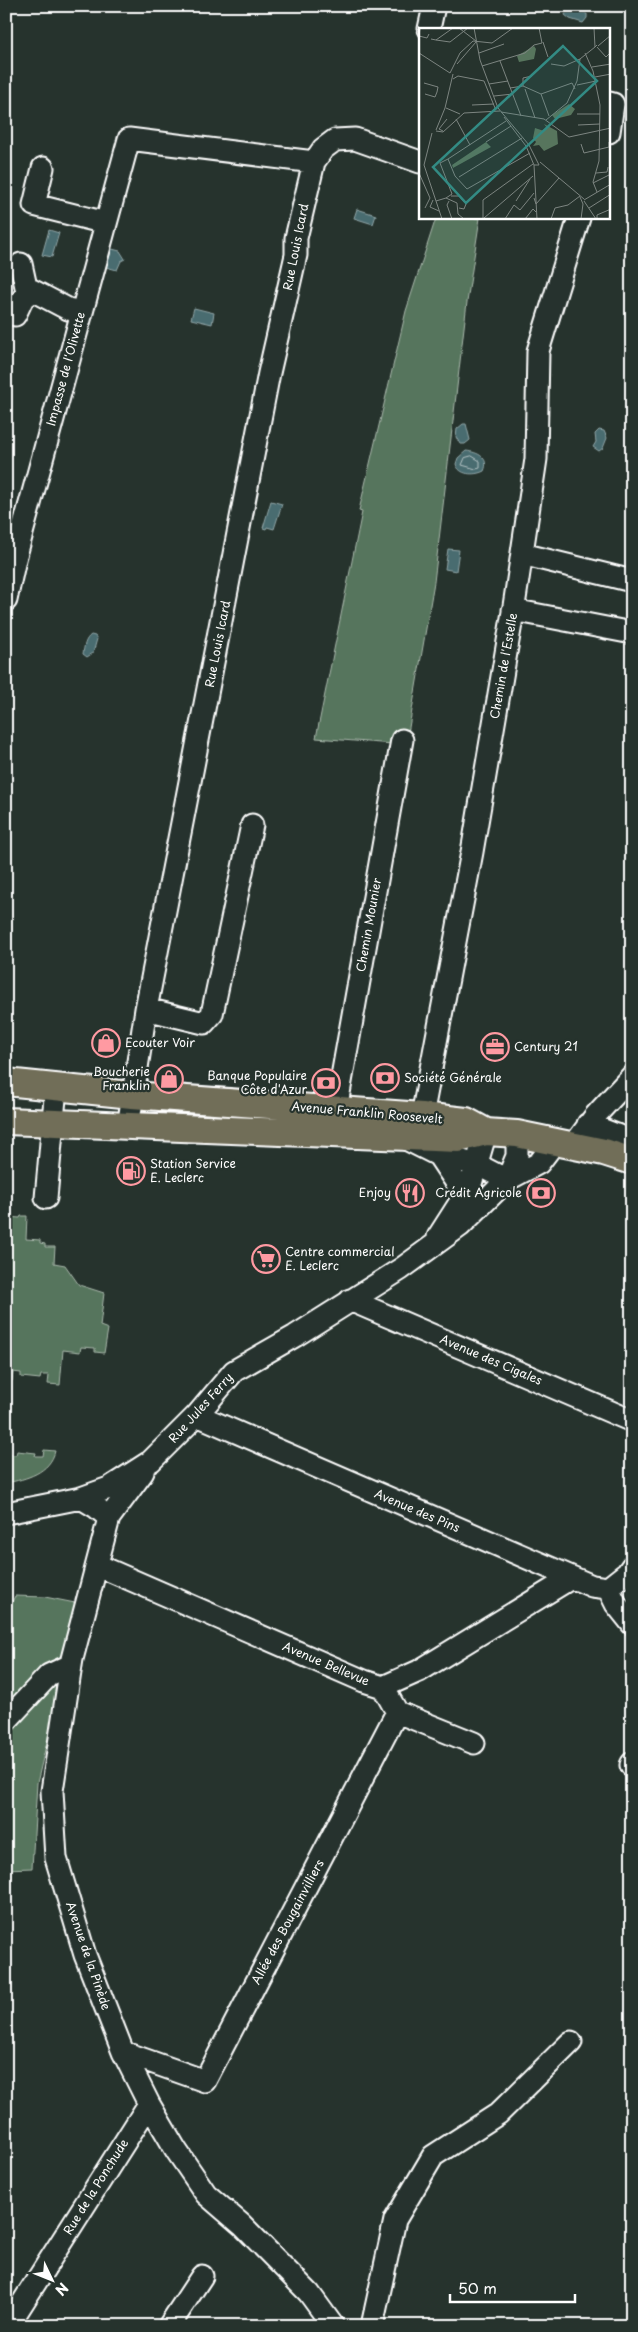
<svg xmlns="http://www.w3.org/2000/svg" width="638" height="2332" viewBox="0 0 638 2332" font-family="'Playpen Sans',sans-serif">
	<rect width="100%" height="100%" fill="#26332d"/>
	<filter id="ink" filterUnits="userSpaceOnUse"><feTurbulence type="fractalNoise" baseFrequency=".02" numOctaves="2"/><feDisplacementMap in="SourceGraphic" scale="10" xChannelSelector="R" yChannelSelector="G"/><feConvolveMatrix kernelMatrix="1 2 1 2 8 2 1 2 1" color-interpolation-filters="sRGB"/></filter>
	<g filter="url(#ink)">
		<path fill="#57755d" stroke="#abbaae" d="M436,218H480L467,302L434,582L406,745L316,738L362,512L359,511L360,506L406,311Z
			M21,1216H27L26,1239L40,1240V1243L45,1244V1247H55L54,1263L65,1265L79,1285L104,1293L100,1326L108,1329L104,1353L95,1352V1348L81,1347L80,1352L63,1350L60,1385L48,1384L49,1375H41L40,1379L21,1377V1373L13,1372L12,1381L6,1380V1217L20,1218Z
			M6,1447L7,1454L16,1455L17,1451L36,1453L35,1456H43L44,1450L55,1451C50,1473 26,1479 6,1483Z
			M15,1596L45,1597L80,1604L37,1783L32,1868L6,1869V1613Z"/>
		<path fill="#496c70" stroke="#92a7a9" d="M574,6L587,14V18L583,23L570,19L565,15L567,10Z
			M357,209L376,215L373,224L354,218Z
			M49,230L59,233L52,257L42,255Z
			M112,249L120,251L125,259L121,261L117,270L106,267Z
			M194,308L214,313L212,324L191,319Z
			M463,424H466L470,440L465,444H460L456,437L457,429Z
			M599,430L604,431L607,438L603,448L599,451L593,447L596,442L595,434Z
			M466,451C478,452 490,458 484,471C474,476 459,475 456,464L458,458Z
			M271,501L282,504L274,529L267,527L266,529L263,528Z
			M448,549L459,550L456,571L445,569Z
			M91,635L95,636L97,639L93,653L87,657L83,654C84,647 85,639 91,635Z"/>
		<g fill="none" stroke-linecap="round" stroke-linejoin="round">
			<path stroke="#b6c4c6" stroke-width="1" d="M472,456L480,461V468L476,469L462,465L465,458Z"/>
			<defs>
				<path id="minor" d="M429,29L434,6
					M609,103L613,104L609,132
					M43,168L34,205L106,223
					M21,264L26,287L68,309L82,312
					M15,315L23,298L32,291
					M522,554L632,581
					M6,600L15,559L129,139L314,162
					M513,610L632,633
					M146,1009L204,1023L212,1014L252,825
					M336,1110L402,740
					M422,1116L472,852L514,606L536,459L538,351L579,218
					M588,1124L632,1141
					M128,1127L146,1009L269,373L296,255V238L314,162L323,149L335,140L355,139L420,162
					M406,1139L438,1155L478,1165L507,1180
					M574,1145L596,1115L632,1076
					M438,1155L458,1185L463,1196
					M507,1180L517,1156V1134
					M46,1198L56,1087
					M438,1237L470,1187L486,1132
					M350,1300L632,1421
					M197,1415L592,1586L608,1588L627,1573L632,1566
					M81,1498L96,1507L109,1518L72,1659L52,1791L56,1858L85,1955L123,2052L149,2104L176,2150L206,2194L242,2225L309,2293L333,2326
					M6,1513L81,1498L109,1488L151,1461L197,1415L234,1371L295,1336L401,1269L460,1226L507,1180L539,1163L555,1142
					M109,1518L143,1472
					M97,1565L364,1681L383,1687L419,1671L571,1578
					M608,1588L616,1604L632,1624
					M397,1712L474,1743
					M6,1721L49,1675L71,1665
					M631,1765L632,1763
					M123,2052L205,2081L397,1712L383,1687
					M11,2321L149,2104
					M169,2326L202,2276
					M372,2326L395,2220L433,2156L498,2114L571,2042"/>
				<path id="major" d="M6,1082L132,1095L422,1116L466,1121L486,1132
					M6,1121L459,1139L486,1132L517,1134L604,1152L632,1161"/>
			</defs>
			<use href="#minor" stroke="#fff" stroke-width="25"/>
			<use href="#major" stroke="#fff" stroke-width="30"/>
			<use href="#minor" stroke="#26332d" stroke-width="21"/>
			<use href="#major" stroke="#716e59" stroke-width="26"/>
		</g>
	</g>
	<defs>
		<symbol id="shop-ring" viewBox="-11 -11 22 22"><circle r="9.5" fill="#26332d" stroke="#ff9aa2" stroke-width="1.5"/><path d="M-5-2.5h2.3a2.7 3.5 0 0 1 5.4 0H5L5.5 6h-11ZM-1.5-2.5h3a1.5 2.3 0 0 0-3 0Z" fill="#ff9aa2"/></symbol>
		<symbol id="office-ring" viewBox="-11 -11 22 22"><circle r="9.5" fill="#26332d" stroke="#ff9aa2" stroke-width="1.5"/><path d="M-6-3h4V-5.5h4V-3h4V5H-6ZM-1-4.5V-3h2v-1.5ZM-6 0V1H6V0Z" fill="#ff9aa2"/></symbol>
		<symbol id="bank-ring" viewBox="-11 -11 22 22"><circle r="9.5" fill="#26332d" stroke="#ff9aa2" stroke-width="1.5"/><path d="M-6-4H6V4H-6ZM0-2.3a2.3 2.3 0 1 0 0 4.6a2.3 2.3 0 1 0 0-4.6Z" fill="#ff9aa2"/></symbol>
		<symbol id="fuel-ring" viewBox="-11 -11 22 22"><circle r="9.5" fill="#26332d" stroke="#ff9aa2" stroke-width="1.5"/><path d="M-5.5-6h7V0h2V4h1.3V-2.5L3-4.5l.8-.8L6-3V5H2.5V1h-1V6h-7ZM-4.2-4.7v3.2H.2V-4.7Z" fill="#ff9aa2"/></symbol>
		<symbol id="restaurant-ring" viewBox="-11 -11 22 22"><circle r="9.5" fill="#26332d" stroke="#ff9aa2" stroke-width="1.5"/><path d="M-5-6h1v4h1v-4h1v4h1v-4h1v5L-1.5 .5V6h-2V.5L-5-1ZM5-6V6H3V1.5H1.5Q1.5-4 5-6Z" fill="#ff9aa2"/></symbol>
		<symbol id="supermarket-ring" viewBox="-11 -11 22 22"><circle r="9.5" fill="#26332d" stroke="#ff9aa2" stroke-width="1.5"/><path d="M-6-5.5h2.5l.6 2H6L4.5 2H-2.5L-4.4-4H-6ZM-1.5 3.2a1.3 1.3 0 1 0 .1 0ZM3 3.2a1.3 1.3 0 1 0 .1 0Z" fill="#ff9aa2"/></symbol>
	</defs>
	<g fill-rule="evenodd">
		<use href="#shop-ring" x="90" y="1027" width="32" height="32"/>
		<use href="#office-ring" x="479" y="1031" width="32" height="32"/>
		<use href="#bank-ring" x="369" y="1062" width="32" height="32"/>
		<use href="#shop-ring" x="153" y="1063" width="32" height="32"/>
		<use href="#bank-ring" x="310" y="1067" width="32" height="32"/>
		<use href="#fuel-ring" x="115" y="1155" width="32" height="32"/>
		<use href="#restaurant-ring" x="394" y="1177" width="32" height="32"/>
		<use href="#bank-ring" x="525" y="1177" width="32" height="32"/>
		<use href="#supermarket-ring" x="250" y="1243" width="32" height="32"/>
	</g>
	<g text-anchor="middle" stroke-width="4.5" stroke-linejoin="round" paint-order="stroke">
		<g font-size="12" fill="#fff" stroke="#26332d">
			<text transform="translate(296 247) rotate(-79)" y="4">Rue Louis Icard</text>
			<text transform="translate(66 369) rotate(-75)" y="4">Impasse de l'Olivette</text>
			<text transform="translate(218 644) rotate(-79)" y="4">Rue Louis Icard</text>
			<text transform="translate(504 666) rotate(-80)" y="4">Chemin de l'Estelle</text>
			<text transform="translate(369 925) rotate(-80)" y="4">Chemin Mounier</text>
			<text transform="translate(367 1113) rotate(5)" y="4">Avenue Franklin Roosevelt</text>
			<text transform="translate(491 1360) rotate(23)" y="4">Avenue des Cigales</text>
			<text transform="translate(201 1408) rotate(-48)" y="4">Rue Jules Ferry</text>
			<text transform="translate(417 1511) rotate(23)" y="4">Avenue des Pins</text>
			<text transform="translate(326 1664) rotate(23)" y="4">Avenue Bellevue</text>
			<text transform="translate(288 1922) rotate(-62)" y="4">Allée des Bougainvilliers</text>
			<text transform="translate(88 1956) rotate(71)" y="4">Avenue de la Pinède</text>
			<text transform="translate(96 2187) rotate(-58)" y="4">Rue de la Ponchude</text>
		</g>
		<g font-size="12" fill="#fff" stroke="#26332d" text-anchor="start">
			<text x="125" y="1047">Ecouter Voir</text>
			<text x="514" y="1051">Century 21</text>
			<text x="150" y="1076" text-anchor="end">Boucherie<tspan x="150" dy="14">Franklin</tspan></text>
			<text x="307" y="1080" text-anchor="end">Banque Populaire<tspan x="307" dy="14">Côte d'Azur</tspan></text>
			<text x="404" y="1082">Société Générale</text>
			<text x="150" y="1168">Station Service<tspan x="150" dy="14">E. Leclerc</tspan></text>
			<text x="391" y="1197" text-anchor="end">Enjoy</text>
			<text x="522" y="1197" text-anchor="end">Crédit Agricole</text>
			<text x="285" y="1256">Centre commercial<tspan x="285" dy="14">E. Leclerc</tspan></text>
		</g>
	</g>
	<g transform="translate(419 28)">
		<rect width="191" height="191" fill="#26332d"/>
		<path d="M115,18L117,21L115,31L100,34L98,28ZM150,76L156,81L152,87L136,91L133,87ZM125,96L138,103L139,116L125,123L120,117L114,118L117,114L114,110L116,100L125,103L128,100ZM67,114L72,119L34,140L33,137Z" fill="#57755d"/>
		<path fill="none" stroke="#7d8581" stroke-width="1" d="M1,0L0,8L8,10L10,6M40,0L57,13M55,0L61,32L79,80L110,117L120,137H115L107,118L85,89M175,0L176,19L178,17M12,11L17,12L34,0M17,12L31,14L49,0M124,14L129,29M179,18L192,7M178,19L187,29L192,24M0,25L31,45M60,25L85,16M166,25L174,43L181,77L180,133L174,154L178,164M81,33L102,88M38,36L57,14M132,36L145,38L161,31M63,38L106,25L115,17L123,15L120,0M173,39L192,36M31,45L41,25L54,13L73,15L94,0M176,49L192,46M34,51L39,48L65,53L76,80L74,84M5,55L19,59L18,64M70,56L89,53M158,57L177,53M104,58V50L113,48M91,60L104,58L122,66L130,88M106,61L116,90M6,66L16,69L18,64M122,66L153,55L156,61M75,68L94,66M53,77L75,76M27,80L41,86M82,84L125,91L150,109L192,100M158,86H181M37,91L51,117M127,92L148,75L158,53L161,31L176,19M87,93L29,131L36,148L48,161L111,125M159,97L181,96M17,102L26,80L34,46M17,103L24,104L45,85L81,83M24,103L20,101L28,91M13,105L5,137L23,191M67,114L92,98M162,116L165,125L190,119V114M121,134L165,171M115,137L118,191M0,145L11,170L6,180M177,145L188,144L189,139M40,149L103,110M174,155L192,146M32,168H40L47,176L45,181L40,180M161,169L164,176L162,191M27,170L33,166L21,135L29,131M115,170L117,176L140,150M14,172L11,179L20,183M165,172L192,156M17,173L27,170L38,175L39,186L45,191M30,173L28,177L33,191M97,173L111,151M165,173L177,191M170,180L192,166M65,190L114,148M64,191V172L114,136M86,191L95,177L101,182L115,165M106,191L114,181L117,184M132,191L136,180L149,177L161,168M178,191V187L192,181"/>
		<path fill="#338b84" fill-opacity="0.15" stroke="#338b84" stroke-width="2.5" d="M144,18L178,53L47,175L14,139Z"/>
		<rect width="191" height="191" fill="none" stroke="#fff" stroke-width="2.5"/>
	</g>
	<rect width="638" height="2332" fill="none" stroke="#26332d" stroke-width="25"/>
	<rect x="12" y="12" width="613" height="2307" fill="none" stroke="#fff" stroke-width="2" filter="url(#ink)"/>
	<g transform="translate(52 2280) rotate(133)" stroke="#26332d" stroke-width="4" paint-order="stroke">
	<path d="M0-4L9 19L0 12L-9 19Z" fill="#ffffff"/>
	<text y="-8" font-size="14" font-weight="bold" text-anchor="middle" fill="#ffffff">N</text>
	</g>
	<path d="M450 2294v8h125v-8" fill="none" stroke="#ffffff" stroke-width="2.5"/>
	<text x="458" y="2294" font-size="15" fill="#ffffff" stroke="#26332d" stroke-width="4" paint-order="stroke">50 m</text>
</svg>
